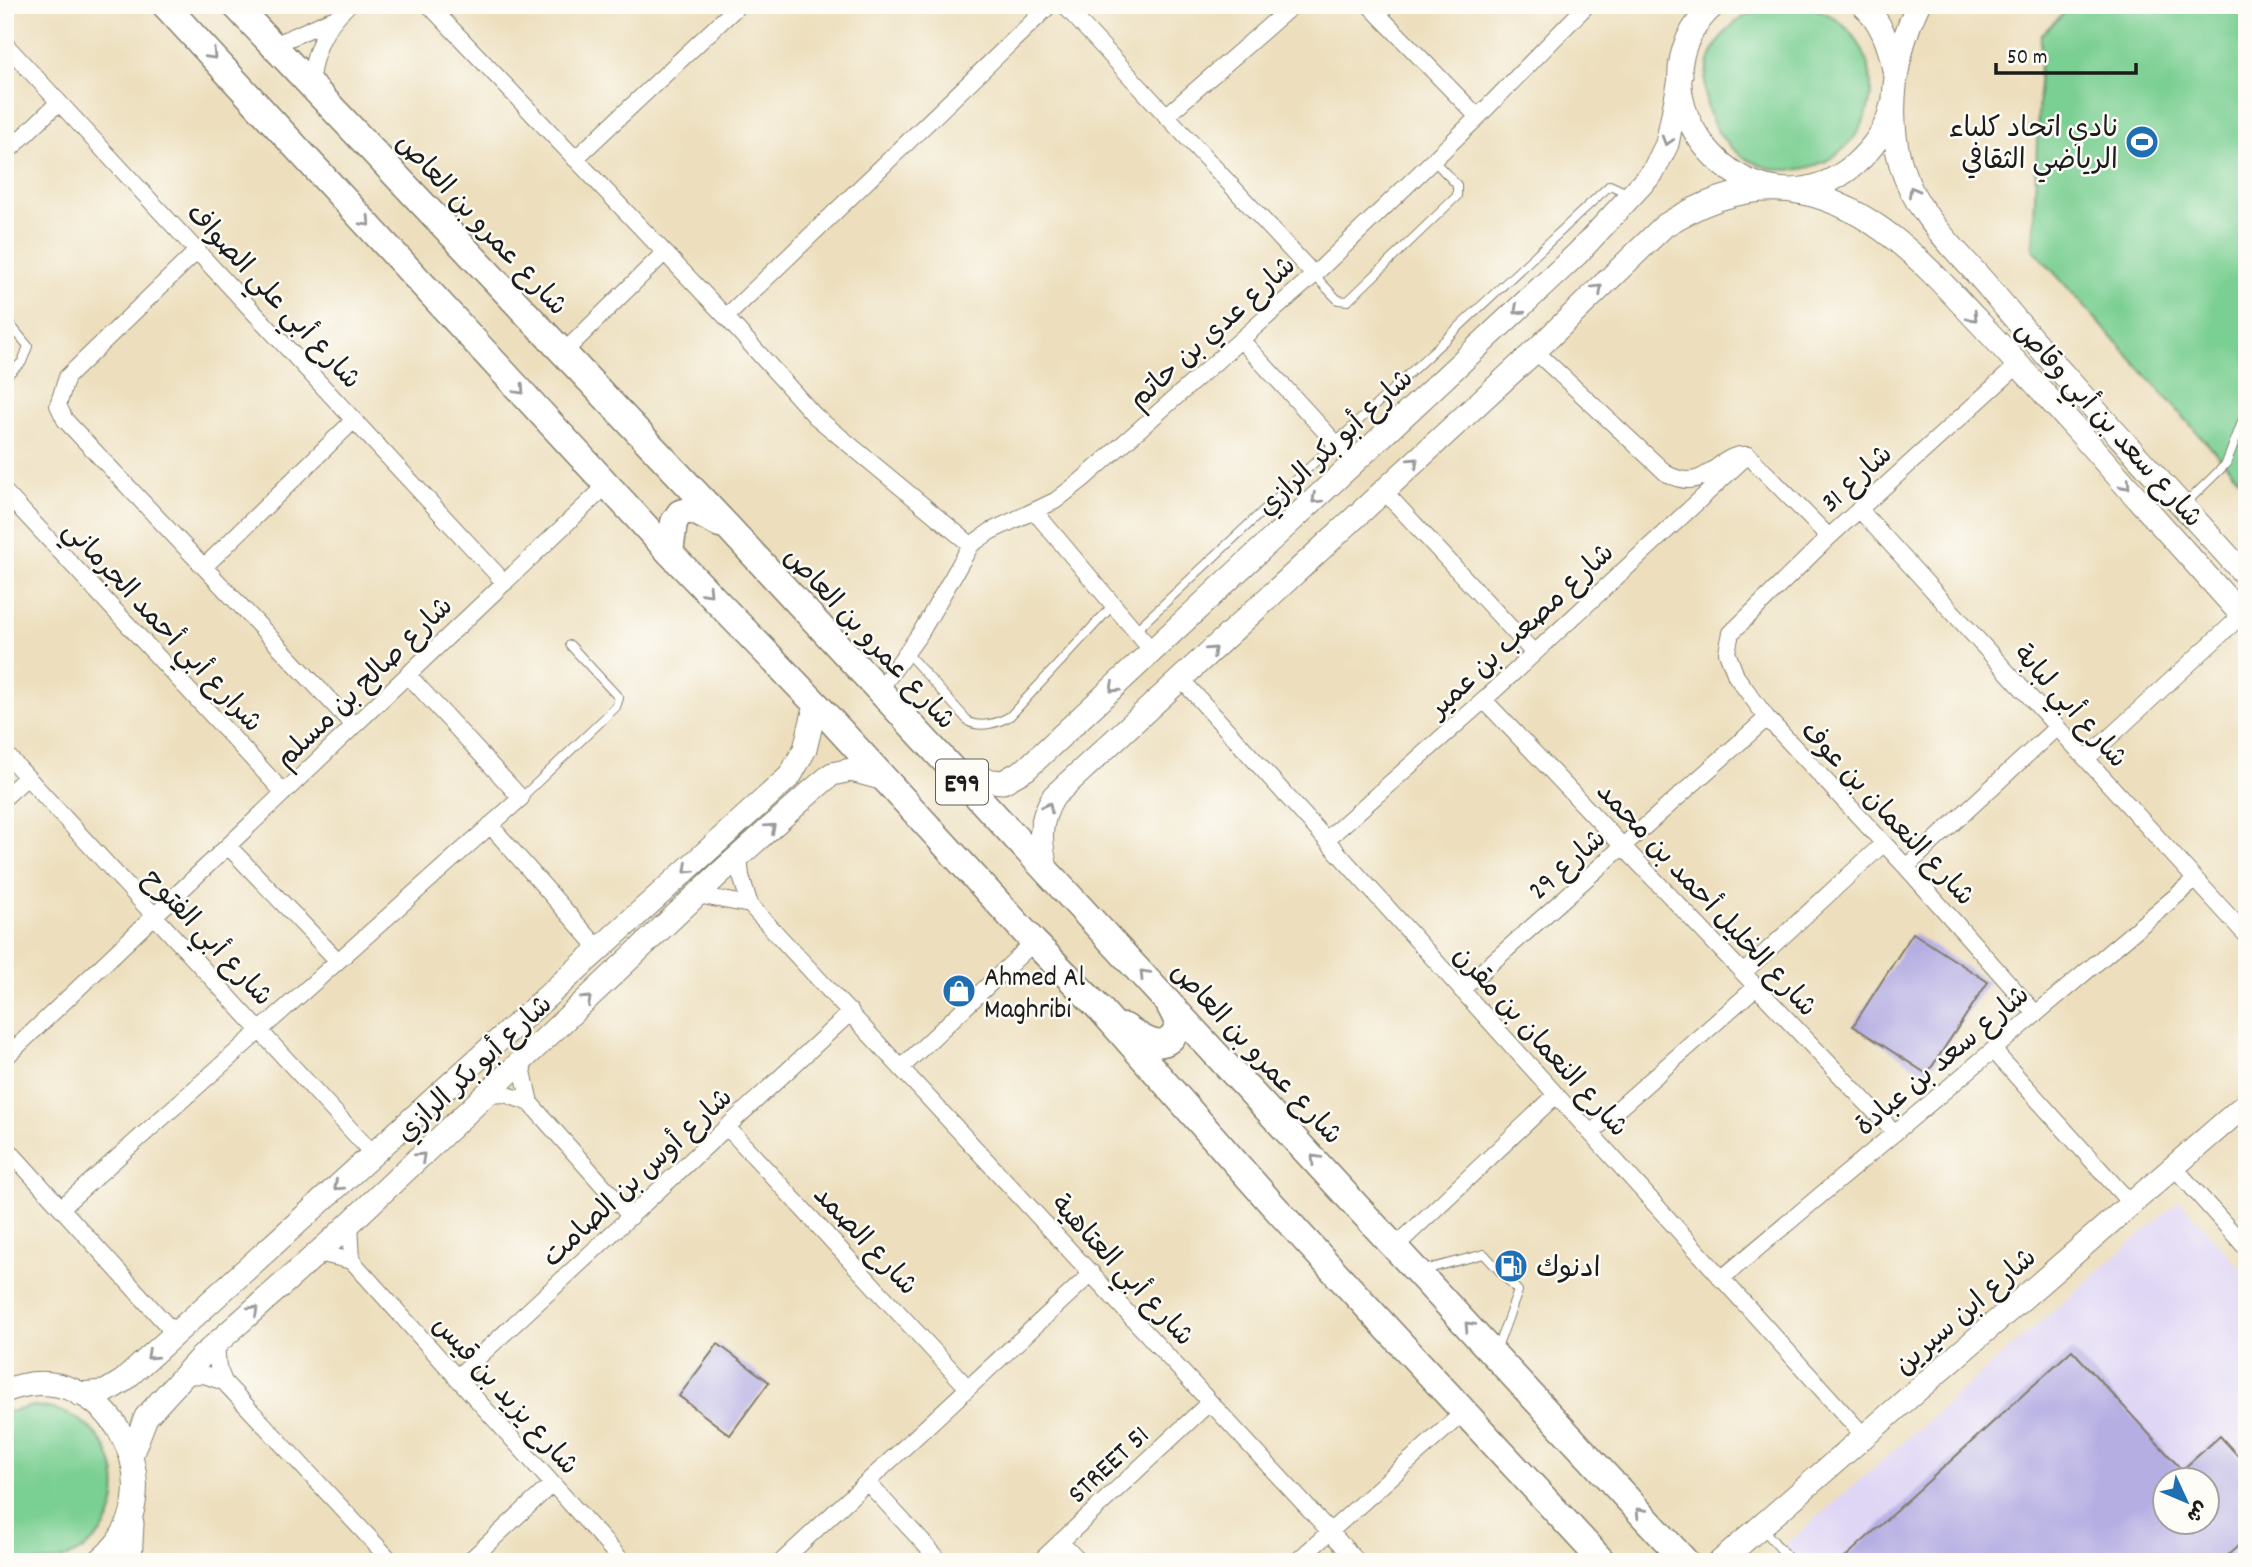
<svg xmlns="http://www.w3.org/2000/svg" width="2252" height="1567" viewBox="0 0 2252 1567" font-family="Dekko,'Playpen Sans Arabic',sans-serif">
	<rect width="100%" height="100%" fill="#fdfcf7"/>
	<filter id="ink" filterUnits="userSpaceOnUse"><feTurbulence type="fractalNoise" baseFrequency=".0143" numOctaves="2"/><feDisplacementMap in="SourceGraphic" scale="14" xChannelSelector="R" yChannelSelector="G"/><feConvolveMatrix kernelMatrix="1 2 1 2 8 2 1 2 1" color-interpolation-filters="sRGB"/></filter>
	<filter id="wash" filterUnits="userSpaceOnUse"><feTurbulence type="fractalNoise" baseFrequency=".00686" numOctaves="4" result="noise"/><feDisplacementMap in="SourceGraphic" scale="28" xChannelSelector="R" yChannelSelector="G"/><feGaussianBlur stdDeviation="1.57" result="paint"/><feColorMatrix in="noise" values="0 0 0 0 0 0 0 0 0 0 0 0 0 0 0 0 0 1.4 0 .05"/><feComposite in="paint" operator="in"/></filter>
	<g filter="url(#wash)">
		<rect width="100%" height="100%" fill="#eddfbd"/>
		<path fill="#dfd5f5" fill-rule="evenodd" d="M2180,1200L2247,1276V1562H1766ZM2164,1480H2206V1522H2164Z"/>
		<path fill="#7acf92" stroke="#4b7657" stroke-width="2" d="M1705 87a83 83 0 1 1 166 0a83 83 0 1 1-166 0Z
			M2072,5H2247V488L2033,249L2041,35Z
			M33,1406C144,1413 141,1562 37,1562C26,1562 15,1563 5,1559V1413Z"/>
		<g id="blocks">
			<path fill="#b5aee3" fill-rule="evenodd" d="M1913,933L1988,982L1927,1074L1853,1026Z
				M718,1344L769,1382L730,1435L679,1396Z
				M2072,1350L2182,1470L2220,1436L2247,1466V1538L2229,1554L2236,1562H1840ZM2165,1480H2207V1522H2165Z"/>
		</g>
	</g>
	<g filter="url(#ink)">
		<use href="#blocks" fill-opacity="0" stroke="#847e6c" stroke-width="2"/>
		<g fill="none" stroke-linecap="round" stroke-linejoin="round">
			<defs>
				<path id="lane" d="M1314,275L1338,300L1348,301L1457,196V185L1434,161
					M5,318L28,346L22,362L5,377
					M2185,504L2226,464L2247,409
					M1135,631L1610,185L1629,194
					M907,653L969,722C981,728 999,723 1010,716L1113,605
					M521,798L616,707L619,698L570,645
					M1424,1270L1484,1254L1518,1291L1496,1351
					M1761,1527L1792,1562"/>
				<path id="street" d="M429,5L726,317L815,416L971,545
					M1064,5L1314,275
					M1369,5L1478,117
					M5,44L505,583
					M272,46L330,20
					M310,86C313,53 323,28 348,5
					M1166,116L1293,5
					M5,154L59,102
					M575,159L739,5
					M198,250L67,377L58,405L65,420L354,726
					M726,317L1050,5
					M1242,341L1354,463
					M1535,351L1667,474C1709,496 1716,451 1748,455L1829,537
					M563,353L664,253
					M2018,365L1829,537L1731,633L1727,652L1736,676L1767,718L1906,867L2036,1014
					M1383,490L1534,653
					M5,492L284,793
					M1859,509L2247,936
					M1035,512L1153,652
					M204,567L354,420
					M1182,680L1864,1436
					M878,692L921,632L971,545L991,531L1055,501L1082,480L1314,275L1478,117L1587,5
					M1484,700L1895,1133
					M5,753L373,1154
					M2086,759L2242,615
					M5,797L27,777
					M490,825L600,950
					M1326,840L1484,700L1748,455
					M228,846L338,961
					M739,856L741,876L750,905L1358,1562
					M1906,867L2057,727
					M697,895L750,905
					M1743,973L1884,843
					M1461,990L1767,718
					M1993,1050L2131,1204
					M5,1058L607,485
					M521,1062L530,1103
					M902,1067L1034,942
					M488,1095L505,1094L530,1103L631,1217
					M727,1127L968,1388
					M1591,1133L1756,987
					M5,1146L175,1334
					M2174,1167L2247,1249
					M62,1207L521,798L408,675
					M350,1224L352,1261
					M1396,1246L1556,1095
					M318,1253L352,1261L623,1562
					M1721,1279L2195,880
					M216,1344L218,1367L224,1382L392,1562
					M183,1376L204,1375L224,1382
					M456,1378L851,1012
					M867,1482L941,1562
					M1060,1542L1080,1562
					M468,1562L552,1484
					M781,1562L1092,1273
					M1039,1562L1210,1402
					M1296,1562L1465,1411"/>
				<path id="secondary" d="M1714,5C1615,93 1751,251 1854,165C1871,150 1886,131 1891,108
					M1863,5C1882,22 1890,46 1894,70
					M1918,5C1895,52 1886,114 1901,165C1915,214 1958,251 1990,289C2072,388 2161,481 2247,577
					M959,778L1003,782L1026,769L1578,253L1653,172L1667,144L1681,74
					M1047,873C1040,843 1037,823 1054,796L1535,351L1664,226C1706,199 1753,182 1804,193C1877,209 1928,268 1977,320C2011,356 2044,393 2077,430C2133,494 2190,557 2247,621
					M5,1391C106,1349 185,1494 98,1562
					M79,1394L105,1392L123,1381L790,776L805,749L816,704
					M132,1453L146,1417L200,1358L331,1241L720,873L814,789L832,774L851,770L884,779
					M130,1562L132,1523
					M1720,1562L2247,1103"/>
				<path id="primary" d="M165,5L670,553L816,704L1034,942L1101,1010L1271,1203L1603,1562
					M235,5L728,527L1686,1562
					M670,553L674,522L680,513L692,510L720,524
					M1125,1027C1145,1041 1168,1057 1179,1024L1168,1002"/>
			</defs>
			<use href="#lane" stroke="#847e6c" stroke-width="10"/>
			<use href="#street" stroke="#847e6c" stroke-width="18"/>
			<use href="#secondary" stroke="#847e6c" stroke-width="25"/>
			<use href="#primary" stroke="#847e6c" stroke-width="29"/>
			<use href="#lane" stroke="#fff" stroke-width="8"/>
			<use href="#street" stroke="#fff" stroke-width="16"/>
			<use href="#secondary" stroke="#fff" stroke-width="23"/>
			<use href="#primary" stroke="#fff" stroke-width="26"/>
		</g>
		<defs><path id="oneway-chevron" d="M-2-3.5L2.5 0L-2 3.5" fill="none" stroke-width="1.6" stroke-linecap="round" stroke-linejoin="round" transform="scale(1.75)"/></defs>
		<g stroke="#999">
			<use href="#oneway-chevron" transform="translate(212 55) rotate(47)"/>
			<use href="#oneway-chevron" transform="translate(1667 141) rotate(107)"/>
			<use href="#oneway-chevron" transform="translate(1913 191) rotate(-119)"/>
			<use href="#oneway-chevron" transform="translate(366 222) rotate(47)"/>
			<use href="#oneway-chevron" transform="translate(1598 289) rotate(-44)"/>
			<use href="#oneway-chevron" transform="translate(1518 310) rotate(137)"/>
			<use href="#oneway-chevron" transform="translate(1973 317) rotate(47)"/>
			<use href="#oneway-chevron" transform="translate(520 390) rotate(47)"/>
			<use href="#oneway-chevron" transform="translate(1414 462) rotate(-43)"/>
			<use href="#oneway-chevron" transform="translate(2126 485) rotate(48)"/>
			<use href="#oneway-chevron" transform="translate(1316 499) rotate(137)"/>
			<use href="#oneway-chevron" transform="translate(708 592) rotate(46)"/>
			<use href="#oneway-chevron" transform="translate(1212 651) rotate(-43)"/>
			<use href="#oneway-chevron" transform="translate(1114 688) rotate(137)"/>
			<use href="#oneway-chevron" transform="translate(1048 807) rotate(-62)"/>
			<use href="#oneway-chevron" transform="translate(771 828) rotate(-42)"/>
			<use href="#oneway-chevron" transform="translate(688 869) rotate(137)"/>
			<use href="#oneway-chevron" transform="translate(1144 974) rotate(-134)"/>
			<use href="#oneway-chevron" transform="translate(587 1000) rotate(-43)"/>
			<use href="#oneway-chevron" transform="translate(421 1157) rotate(-43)"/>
			<use href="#oneway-chevron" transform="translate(1315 1159) rotate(-133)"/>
			<use href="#oneway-chevron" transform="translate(338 1186) rotate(138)"/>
			<use href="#oneway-chevron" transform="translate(254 1310) rotate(-42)"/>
			<use href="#oneway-chevron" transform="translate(1469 1326) rotate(-133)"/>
			<use href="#oneway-chevron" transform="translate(151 1355) rotate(137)"/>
			<use href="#oneway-chevron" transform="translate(1640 1512) rotate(-133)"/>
		</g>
	</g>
	<defs>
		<symbol id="stadium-disc" viewBox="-11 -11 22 22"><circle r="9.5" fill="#1f6fb2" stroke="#fdfcf7"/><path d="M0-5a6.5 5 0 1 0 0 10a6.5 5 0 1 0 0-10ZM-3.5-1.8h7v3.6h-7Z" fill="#fff"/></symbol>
		<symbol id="shop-disc" viewBox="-11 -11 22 22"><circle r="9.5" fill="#1f6fb2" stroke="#fdfcf7"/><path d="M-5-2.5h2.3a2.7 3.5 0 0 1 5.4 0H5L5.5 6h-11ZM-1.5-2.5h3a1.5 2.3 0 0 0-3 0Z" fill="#fff"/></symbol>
		<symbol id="fuel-disc" viewBox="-11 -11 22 22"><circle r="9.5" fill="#1f6fb2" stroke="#fdfcf7"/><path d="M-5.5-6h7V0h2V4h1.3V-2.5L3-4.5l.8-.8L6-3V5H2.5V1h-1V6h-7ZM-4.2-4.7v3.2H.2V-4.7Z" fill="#fff"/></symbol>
	</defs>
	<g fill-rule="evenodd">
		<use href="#stadium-disc" x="2123" y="123" width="38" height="38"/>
		<use href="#shop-disc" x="940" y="972" width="38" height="38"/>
		<use href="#fuel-disc" x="1492" y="1247" width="38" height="38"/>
	</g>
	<g text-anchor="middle" stroke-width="5" stroke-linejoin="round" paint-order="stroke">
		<rect fill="#fdfcf7" stroke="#605f5e" stroke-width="2" x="936" y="759.5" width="52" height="45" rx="5"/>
		<g font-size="26" font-weight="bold" fill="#1c1c1c">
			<text x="962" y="791">E99</text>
		</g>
		<g font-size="28" fill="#1c1c1c" stroke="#fdfcf7" text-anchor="start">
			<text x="2118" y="136" text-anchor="end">نادي اتحاد كلباء<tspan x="2118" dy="32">الرياضي الثقافي</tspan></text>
			<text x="984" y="985">Ahmed Al<tspan x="984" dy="32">Maghribi</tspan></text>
			<text x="1536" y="1276">ادنوك</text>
		</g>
		<g font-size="28" fill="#1c1c1c" stroke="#fdfcf7">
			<text transform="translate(483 223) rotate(47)" y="10">شارع عمرو بن العاص</text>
			<text transform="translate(275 295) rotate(47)" y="10">شارع أبي علي الصواف</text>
			<text transform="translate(1211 331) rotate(-42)" y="10">شارع عدي بن حاتم</text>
			<text transform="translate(2110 423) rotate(48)" y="10">شارع سعد بن أبي وقاص</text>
			<text transform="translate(1334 441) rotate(-43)" y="10">شارع أبو بكر الرازي</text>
			<text transform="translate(1855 477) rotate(-42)" y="10">شارع 31</text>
			<text transform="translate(164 625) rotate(47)" y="10">شرارع أبي أحمد الجرماني</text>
			<text transform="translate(1520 629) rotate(-43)" y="10">شارع مصعب بن عمير</text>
			<text transform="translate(871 637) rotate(47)" y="10">شارع عمرو بن العاص</text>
			<text transform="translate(363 681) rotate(-44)" y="10">شارع صالح بن مسلم</text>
			<text transform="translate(2072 705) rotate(48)" y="10">شارع أبي لبابة</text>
			<text transform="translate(1889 812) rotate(47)" y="10">شارع النعمان بن عوف</text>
			<text transform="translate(1566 863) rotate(-41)" y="10">شارع 29</text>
			<text transform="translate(1708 898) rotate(47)" y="10">شارع الخليل أحمد بن محمد</text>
			<text transform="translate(209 936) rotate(47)" y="10">شارع أبي الفتوح</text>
			<text transform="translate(1542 1040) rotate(48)" y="10">شارع النعمان بن مقرن</text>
			<text transform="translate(1258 1052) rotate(47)" y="10">شارع عمرو بن العاص</text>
			<text transform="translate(1941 1059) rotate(-40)" y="10">شارع سعد بن عبادة</text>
			<text transform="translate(473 1067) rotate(-43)" y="10">شارع أبو بكر الرازي</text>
			<text transform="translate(636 1176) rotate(-43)" y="10">شارع أوس بن الصامت</text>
			<text transform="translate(867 1239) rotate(47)" y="10">شارع الصمد</text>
			<text transform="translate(1124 1269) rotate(47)" y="10">شارع أبي العتاهية</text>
			<text transform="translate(1964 1310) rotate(-41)" y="10">شارع ابن سيرين</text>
			<text transform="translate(507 1394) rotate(48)" y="10">شارع يزيد بن قيس</text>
			<text transform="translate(1107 1463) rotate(-43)" y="10">STREET 51</text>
		</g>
	</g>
	<rect width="2252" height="1567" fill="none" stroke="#fdfcf7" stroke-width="28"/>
	<g transform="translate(2186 1501) rotate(134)"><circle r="33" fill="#fdfcf7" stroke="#a3a29f" stroke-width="2"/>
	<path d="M0-5L12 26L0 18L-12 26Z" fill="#1f6fb2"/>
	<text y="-10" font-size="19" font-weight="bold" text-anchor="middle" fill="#1c1c1c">ش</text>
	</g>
	<path d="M1996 63v10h140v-10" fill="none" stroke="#1c1c1c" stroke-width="3.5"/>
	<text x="2007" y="63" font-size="21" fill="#1c1c1c" stroke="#fdfcf7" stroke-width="5" paint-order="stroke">50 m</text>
</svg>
